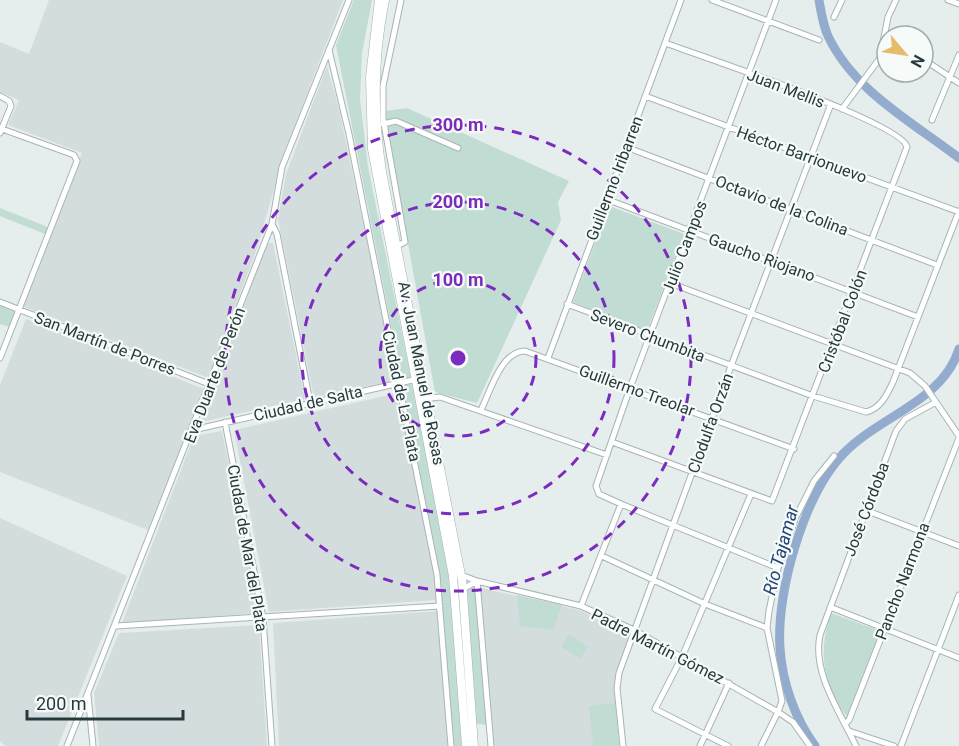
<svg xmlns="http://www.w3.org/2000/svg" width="959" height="746" viewBox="0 0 959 746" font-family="Roboto,sans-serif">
	<rect width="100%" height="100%" fill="#e5eded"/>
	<path fill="#d4dddd" d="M49,0H343L286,149L256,251L209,378L22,306L82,153L8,125L19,100L0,92V42L29,54Z
		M327,66L339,109L396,380L314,398L278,219L286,174Z
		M267,243H273L305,399L201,422Z
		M26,319L204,389L148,530L0,472V385Z
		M398,393L434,572L436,600L269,612L234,430Z
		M222,431L258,613L122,623L194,436Z
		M0,518L127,576L58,746H5L0,741Z
		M477,587L579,610L630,633L616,672L614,687L619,746H493Z
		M437,611L448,746H279L273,623Z
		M259,625L267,746H99L94,693L119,633Z"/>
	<path fill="#c1dcd3" d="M354,0H372L362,53L360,99L368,167L411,378L402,380L336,45Z
		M407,108L569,181L558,202L561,220L477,403L435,392L387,128L386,111Z
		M609,206L684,234L647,331L573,302Z
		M0,208L48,227L45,234L0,216Z
		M0,302L17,309L10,327L0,324Z
		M413,383L450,584L463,746H454L440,574L403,386Z
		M470,587H477L491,725L476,724L466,590Z
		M517,595L562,605L553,630L520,626Z
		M831,613L880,631L847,717C822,685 818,650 831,613Z
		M569,634L588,647L580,659L561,646Z
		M615,703L619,746H593L589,706Z"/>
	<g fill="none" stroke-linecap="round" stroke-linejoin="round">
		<path stroke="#93accd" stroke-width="9" d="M819,0C821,12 823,25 828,36C854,91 912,122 959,158
			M815,746C795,719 782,682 780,648C776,592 804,494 844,453C880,416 943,401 959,349"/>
		<defs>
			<path id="street" d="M712,0L819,40
				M776,0L630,388L596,486L599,494L621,504L778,568
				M948,0L959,4
				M834,17L842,0
				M329,50L349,134L437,575L451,746
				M923,59L959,83
				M0,96L9,101L11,106L0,133
				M645,96L959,212
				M842,109L880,58L888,17L896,0
				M932,120L959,55
				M383,124L396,121L458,148
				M626,147L937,265
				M606,199L918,317
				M272,224L277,234L310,402
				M397,246L405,242L383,118V86L401,0
				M670,283L910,373L925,386L959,436
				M0,302L209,384
				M567,304L813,396L866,412C880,409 887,395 893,382L959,211
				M0,358L77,161L74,155L2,129
				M548,358L681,0
				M423,399L440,397L607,455
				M481,410C490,392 501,351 525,351L794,449
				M225,422L263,618L272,746
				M193,430L417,379
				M612,442L772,501L907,147C903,123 698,55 665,43
				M865,510L959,546
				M602,556L705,604L767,628
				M461,575L477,581L491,746
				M463,589L477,581L581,606L634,630L778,712L761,746
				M581,606L621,504
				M830,607L959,658
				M116,626L440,606
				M88,695L93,746
				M845,724L849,720L959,438
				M849,731L894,746
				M67,746L272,224L282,167L349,0
				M623,746L617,688L619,673L731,366L831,104
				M700,746L729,683
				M728,746L655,709L682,657L751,494
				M810,746L793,722L778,712L782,701L767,628L769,611L778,568L795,519L814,481L834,456
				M856,746C840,712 812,673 820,635L896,431L905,419L936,402
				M901,746L959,595"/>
			<path id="secondary" d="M379,0L370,77L372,149L453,576L466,746
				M385,0C373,58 373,114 382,172L462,580L474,746"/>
		</defs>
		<use href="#street" stroke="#a8b4b5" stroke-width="7"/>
		<use href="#secondary" stroke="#a2b4b5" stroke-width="9"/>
		<use href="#street" stroke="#fff" stroke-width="5"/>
		<use href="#secondary" stroke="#fff" stroke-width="8"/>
	</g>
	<g fill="none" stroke="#7b2cbf" stroke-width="3" stroke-dasharray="10 8">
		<circle cx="458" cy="358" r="78"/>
		<circle cx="458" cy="358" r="156"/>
		<circle cx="458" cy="358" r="233"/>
	</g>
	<g text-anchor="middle" stroke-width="4.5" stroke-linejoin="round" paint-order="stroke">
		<g font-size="16" fill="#263a3e" stroke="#f6faf9">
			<text transform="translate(786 88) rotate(21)" y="6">Juan Mellis</text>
			<text transform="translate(802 154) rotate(20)" y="6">Héctor Barrionuevo</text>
			<text transform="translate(614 178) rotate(-69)" y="6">Guillermo Iribarren</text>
			<text transform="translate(782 205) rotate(21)" y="6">Octavio de la Colina</text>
			<text transform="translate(684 247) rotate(-69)" y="6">Julio Campos</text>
			<text transform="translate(762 257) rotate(20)" y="6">Gaucho Riojano</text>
			<text transform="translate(842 321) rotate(-69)" y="6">Cristóbal Colón</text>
			<text transform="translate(648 335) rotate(21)" y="6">Severo Chumbita</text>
			<text transform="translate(105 343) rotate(21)" y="6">San Martín de Porres</text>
			<text transform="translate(422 373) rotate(79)" y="6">Av. Juan Manuel de Rosas</text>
			<text transform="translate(214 375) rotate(-69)" y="6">Eva Duarte de Perón</text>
			<text transform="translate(637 390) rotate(20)" y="6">Guillermo Treolar</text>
			<text transform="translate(402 396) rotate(78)" y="6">Ciudad de La Plata</text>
			<text transform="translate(308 403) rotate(-13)" y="6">Ciudad de Salta</text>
			<text transform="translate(710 423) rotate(-70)" y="6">Clodulfa Orzán</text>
			<text transform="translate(866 509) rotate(-69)" y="6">José Córdoba</text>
			<text transform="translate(248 548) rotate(80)" y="6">Ciudad de Mar del Plata</text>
			<text transform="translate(902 581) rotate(-69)" y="6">Pancho Narmona</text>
			<text transform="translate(658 646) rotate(27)" y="6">Padre Martín Gómez</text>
		</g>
		<g font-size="18" font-style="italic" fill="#254775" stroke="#f6faf9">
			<text transform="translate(781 550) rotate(-75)" y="6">Río Tajamar</text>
		</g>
	</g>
	<circle cx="458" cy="358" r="9" fill="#7b2cbf" stroke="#f6faf9" stroke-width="3"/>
	<g font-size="18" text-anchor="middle" font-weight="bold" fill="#7b2cbf" stroke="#f6faf9" stroke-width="4.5" stroke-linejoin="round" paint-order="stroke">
		<text x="458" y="131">300 m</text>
		<text x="458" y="208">200 m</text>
		<text x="458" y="286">100 m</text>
	</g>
	<g transform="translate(905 54) rotate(119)"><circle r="28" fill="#f6faf9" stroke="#a3adae" stroke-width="1.5"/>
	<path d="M0-4.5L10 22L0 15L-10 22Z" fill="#e6bc6b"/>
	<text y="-9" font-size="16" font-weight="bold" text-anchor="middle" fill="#263a3e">N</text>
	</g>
	<path d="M27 710v9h156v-9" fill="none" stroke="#263a3e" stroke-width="3"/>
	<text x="36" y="710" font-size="18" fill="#263a3e" stroke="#f6faf9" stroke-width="4.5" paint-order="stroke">200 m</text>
</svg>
